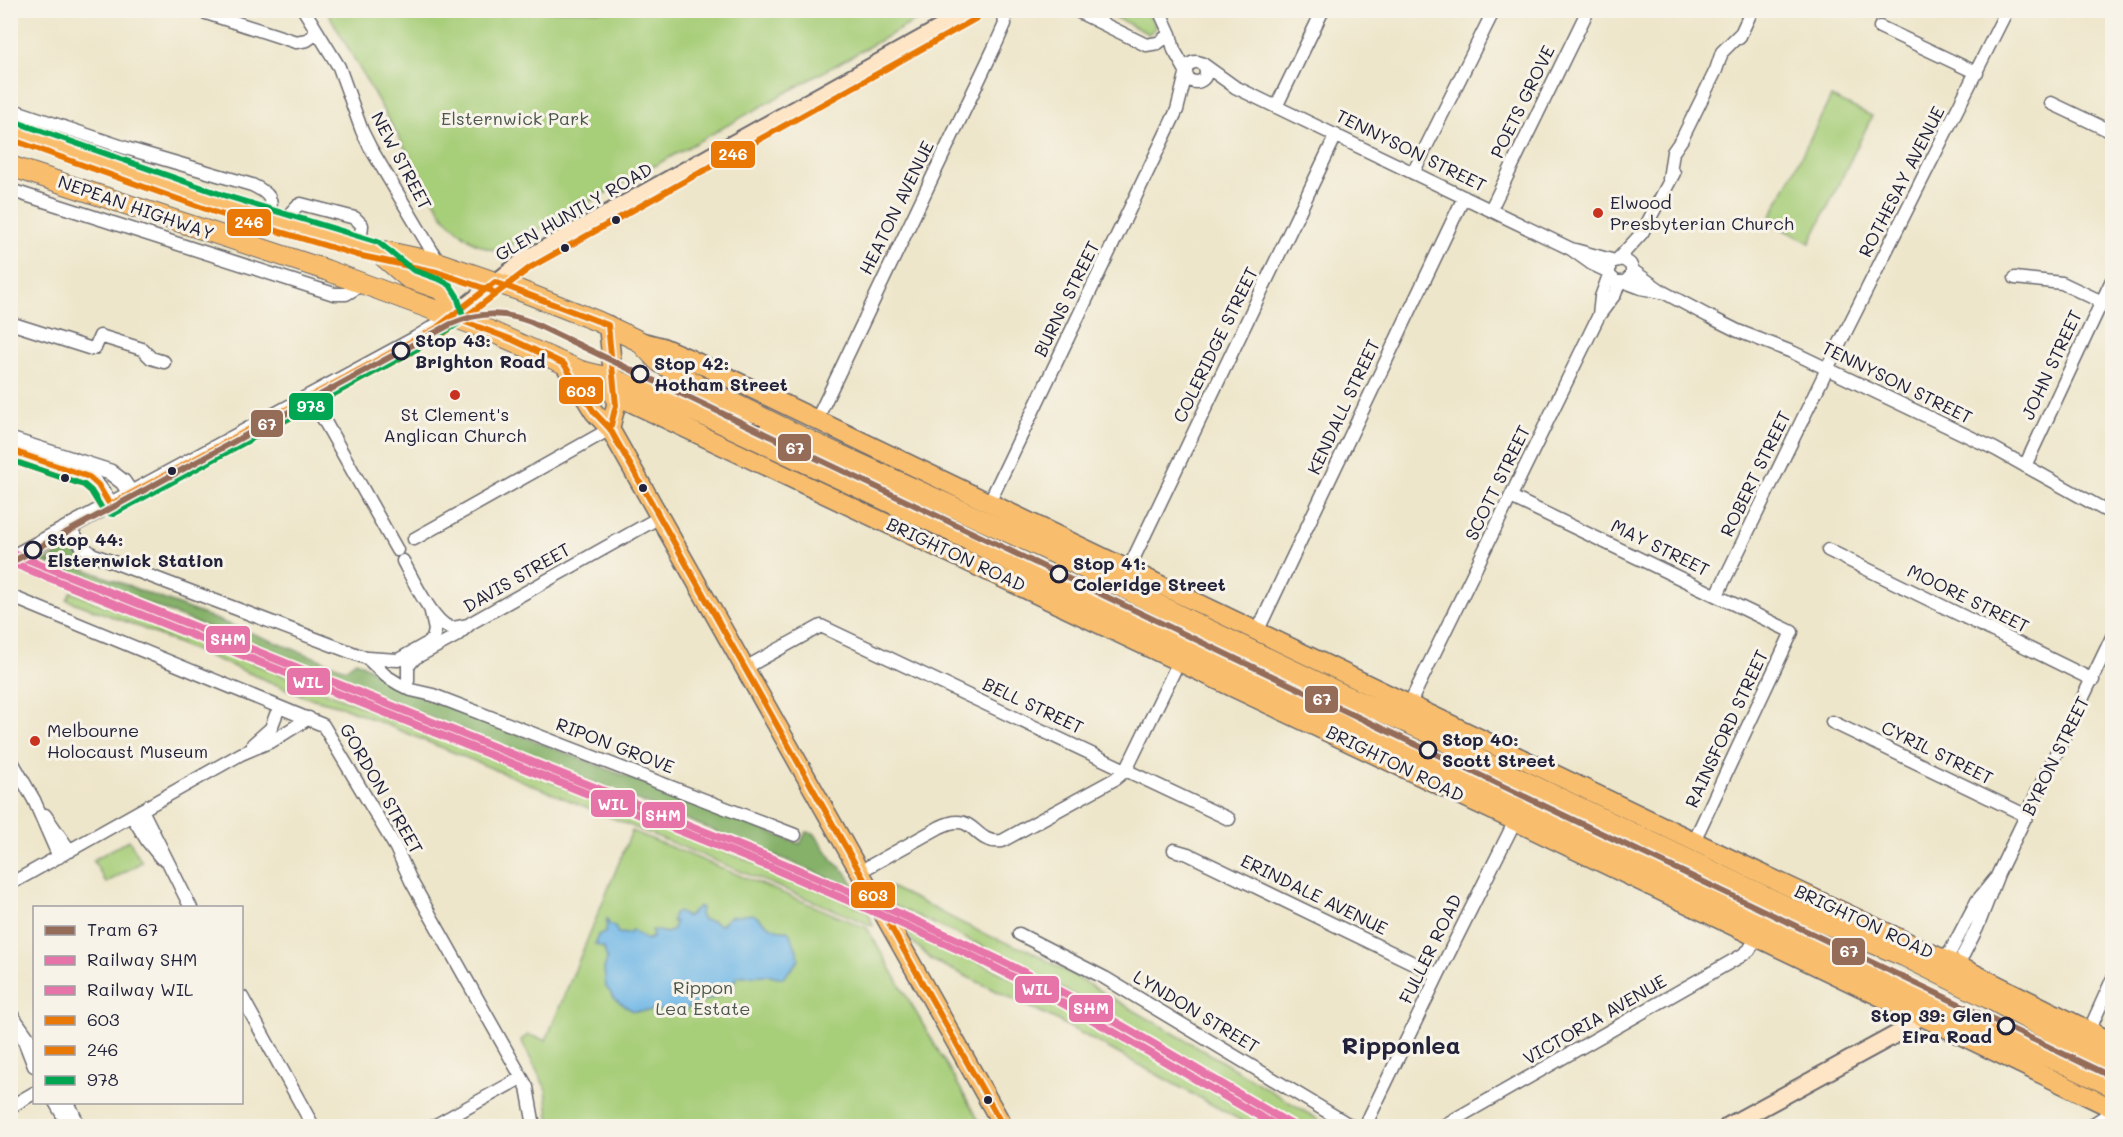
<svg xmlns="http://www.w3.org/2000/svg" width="2123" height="1137" viewBox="0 0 2123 1137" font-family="Mali,sans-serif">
	<rect width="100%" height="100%" fill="#f7f3e8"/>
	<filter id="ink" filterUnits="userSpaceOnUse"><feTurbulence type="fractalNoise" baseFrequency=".0167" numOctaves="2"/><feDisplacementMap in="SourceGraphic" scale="12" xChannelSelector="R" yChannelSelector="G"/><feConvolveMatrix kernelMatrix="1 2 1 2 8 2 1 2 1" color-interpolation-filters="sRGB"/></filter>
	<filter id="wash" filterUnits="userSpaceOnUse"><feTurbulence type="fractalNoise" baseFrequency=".008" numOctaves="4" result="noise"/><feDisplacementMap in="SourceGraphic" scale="24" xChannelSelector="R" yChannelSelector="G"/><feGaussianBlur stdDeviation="1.35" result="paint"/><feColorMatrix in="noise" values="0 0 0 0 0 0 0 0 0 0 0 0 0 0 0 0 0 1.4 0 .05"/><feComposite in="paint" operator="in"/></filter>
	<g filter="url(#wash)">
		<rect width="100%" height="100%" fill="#eee6ca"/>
		<path fill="#a7ce79" stroke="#64785a" stroke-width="1.5" d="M327,11H933L503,250C480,252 460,233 444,217Z
			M1103,11H1146L1156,27L1149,34Z
			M1831,97L1872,116L1810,243L1768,222Z
			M71,592L250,662L805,883L868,911L873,926L341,706L306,697L127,622L67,600Z
			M632,831L867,928L982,1126H550L546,1089L521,1040L528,1035L546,1040Z
			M129,840L142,862L106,883L93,860Z
			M885,885C933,905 979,937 1029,950L1208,1053L1329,1126H1303L1058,986L984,947L891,904Z
			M904,926C1031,984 1152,1054 1271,1126H1251L1053,1018L932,960L913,942Z"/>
		<path fill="#85b169" stroke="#546a52" stroke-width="1.5" d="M73,546L85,557L74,565L345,669L356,661L422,697L800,844L806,832L814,833L835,863L845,871L857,890L772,854L44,562Z"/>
		<path fill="#70b7e7" stroke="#496c91" stroke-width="1.5" d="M698,907H701L700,915L703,920L711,921L721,925L729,917L753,914C763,921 774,932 787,930C791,933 799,955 799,960L783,978L770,975L738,976C734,980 733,984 730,988C719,1000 696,999 686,1010L633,1011L616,1000L606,987L604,969L607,959L604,948L595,944L598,935L606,932L607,919L610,925L615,927L618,933L629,934L632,930L647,940L653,937L652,930L667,933L673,929L675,922L672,921L674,913L678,912L687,917Z"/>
	</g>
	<g filter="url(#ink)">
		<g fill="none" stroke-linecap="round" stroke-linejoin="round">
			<defs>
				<path id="minor" d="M197,10L296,42L307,40L317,33
					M304,10L339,67L362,131L370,147L439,263
					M1075,10L1146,45L1158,43L1170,34
					M1159,10L1170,34L1174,50L1186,71
					M1880,27L1977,73
					M1739,38L1752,10
					M1186 72a10 10 0 1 1 20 0a10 10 0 1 1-20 0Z
					M1203,64L1235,87L1571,249L1592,264L1609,272
					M2051,103L2112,132
					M1276,107L1323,10
					M10,109L129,149L252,185C269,193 275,199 268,217
					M1413,173L1494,10
					M1669,179L1673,152L1682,139L1716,70L1722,52L1741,33
					M10,190L334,294H346L363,284
					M1491,209L1588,10
					M283,221L297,206L301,204L355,218L362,225L360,246
					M1575,250L1615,261L1623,259L1630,264L1632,268V275L1625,282H1616L1609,275V268
					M1618,259L1642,233L1674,173
					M1632,270L1663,292L1708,316L1738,331L1792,352L1995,449L2112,514
					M2015,278L2062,283L2102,302
					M1625,282L1641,288L1661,292
					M1600,314L1615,294L1619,283
					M10,323L92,349L95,348L100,336L142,349L151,358L164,362
					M311,397L397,550
					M816,421L996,44L1005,24L1003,10
					M2025,466L2112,280
					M1511,497L1792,632L1694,841
					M989,503L1177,110L1186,74
					M69,527L81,545L92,554L374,661
					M414,539L610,429
					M1828,550L2093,680
					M403,561C411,576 432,621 449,627C454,629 462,626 468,625
					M1128,570L1336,135
					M1717,595L1827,369L2007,10
					M10,596L323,725L396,848L411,881L527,1087L534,1126
					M1257,632L1464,197
					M367,658L386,676L399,684L411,690L433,695L795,835
					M367,658L398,660L428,643L433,639L435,630L431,612
					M745,668L821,626L1229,819
					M408,681V666L415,658L456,636L471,623L660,517
					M1409,705L1599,315L1601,297L1609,275
					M1832,722L2027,816
					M253,744L271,728L279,707
					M10,758L34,800L59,857
					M142,810L191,908
					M45,815L70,851
					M132,816L148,842L161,858
					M1174,850L1188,854L1438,975
					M859,872L940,827C976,809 972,845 1002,841L1115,779L1126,770L1131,760L1179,661
					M10,884L241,754L274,740L309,718
					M1019,934L1105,978L1351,1126
					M1946,960L1977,901L1995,879
					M1958,965L1977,928L1998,874L2112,637
					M242,997L313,1126
					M10,1012L34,1046
					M18,1025L34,1066
					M2089,1031L2112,980
					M55,1102L69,1126
					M68,1102L79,1126
					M10,1107L34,1093
					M434,1126L521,1078
					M1365,1126L1438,975L1515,821
					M1443,1126L1741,956L1749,950L1757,937
					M2090,1126L2104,1117L2110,1107"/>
				<path id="tertiary" d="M10,440L110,472L123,482L131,494
					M61,466C91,477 94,477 110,505
					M10,559L416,339L452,317"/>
				<path id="secondary" d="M452,317L526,259L973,10
					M1728,1126L1904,1030L1920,1016"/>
				<path id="primary" d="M608,325L616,405L610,429
					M639,341L662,347L690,359L1754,870L1973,973L2112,1042
					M564,364L594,412L610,429L1003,1126
					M584,373L607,390L628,401L1515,821L2112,1108"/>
				<path id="trunk" d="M10,129L220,204L360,246L439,263L521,291L597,321L639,341L659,362L706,390L814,443L1058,555L1192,622L1344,695L1428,732L1488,764L1798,912L1904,956L1988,998L2059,1036L2112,1062
					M10,166L326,270L399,297L483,328L581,371L613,379L715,420L943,527L1060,586L1165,635L1432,764L1516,801L1828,951L1972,1025L2061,1062L2112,1086
					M378,252L408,278L437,288L444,292L449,299L454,316"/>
			</defs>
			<use href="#minor" stroke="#69676d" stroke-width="15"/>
			<use href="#tertiary" stroke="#69676d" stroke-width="18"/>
			<use href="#secondary" stroke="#69676d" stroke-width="20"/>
			<use href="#primary" stroke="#69676d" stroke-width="21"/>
			<use href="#trunk" stroke="#69676d" stroke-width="22"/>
			<use href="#minor" stroke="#fff" stroke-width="12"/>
			<use href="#tertiary" stroke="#fff" stroke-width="15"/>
			<use href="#secondary" stroke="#fde5c5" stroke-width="16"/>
			<use href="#primary" stroke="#f9be6d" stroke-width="18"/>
			<use href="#trunk" stroke="#f9be6d" stroke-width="20"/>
			<path stroke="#22223b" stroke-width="1.5" d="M721,413L760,425"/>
			<defs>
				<path id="bus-1" d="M452,317L513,340L564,364L594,412L610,429L617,442
					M10,450L89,477L98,485L110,505L435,329L495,282L608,325L616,405L610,429L1003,1126"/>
				<path id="bus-2" d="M10,139L217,213L357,255L437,272L492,291
					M10,460L84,485L91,491L104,512L114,513L439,337L531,267L977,18"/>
				<path id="bus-3" d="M10,460L84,485L91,491L104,512L113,514L420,347L459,323L463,316L457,296L450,285L441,280L413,270L378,242L223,195L13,121"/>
			</defs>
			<use href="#bus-1" stroke="#f7f3e8" stroke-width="10"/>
			<use href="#bus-2" stroke="#f7f3e8" stroke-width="10"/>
			<use href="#bus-3" stroke="#f7f3e8" stroke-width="10"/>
			<use href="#bus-1" stroke="#e97806" stroke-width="6"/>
			<use href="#bus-2" stroke="#e97806" stroke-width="6"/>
			<use href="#bus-3" stroke="#00a651" stroke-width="6"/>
			<defs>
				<path id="rail-1" d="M10,552L773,859C844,889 915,919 985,953C1090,1003 1193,1068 1294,1126"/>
				<path id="rail-2" d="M10,562L770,867C841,898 913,927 982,961C1083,1011 1179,1071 1277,1126"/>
			</defs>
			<use href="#rail-1" stroke="#f7f3e8" stroke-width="12"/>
			<use href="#rail-2" stroke="#f7f3e8" stroke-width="12"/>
			<use href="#rail-1" stroke="#e774a9" stroke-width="8"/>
			<use href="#rail-2" stroke="#e774a9" stroke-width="8"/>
			<defs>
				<path id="tram-1" d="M10,563L451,324C479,312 503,311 531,322L2112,1077"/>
			</defs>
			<use href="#tram-1" stroke="#f7f3e8" stroke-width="10"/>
			<use href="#tram-1" stroke="#956c58" stroke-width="6"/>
		</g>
	</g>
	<g fill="#c8321e" stroke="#f7f3e8" stroke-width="2">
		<circle cx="1598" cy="213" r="6"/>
		<circle cx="455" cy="395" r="6"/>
		<circle cx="35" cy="741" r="6"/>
	</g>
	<g fill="#22223b" stroke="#f7f3e8" stroke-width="2">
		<circle cx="616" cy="220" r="5"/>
		<circle cx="565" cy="248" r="5"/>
		<circle cx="172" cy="471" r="5"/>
		<circle cx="65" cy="478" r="5"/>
		<circle cx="643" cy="488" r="5"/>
		<circle cx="988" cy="1100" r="5"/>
	</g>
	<g fill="#f7f3e8" stroke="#22223b" stroke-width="3">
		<circle cx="401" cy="351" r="8"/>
		<circle cx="640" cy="374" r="8"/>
		<circle cx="33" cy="550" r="8"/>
		<circle cx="1059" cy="574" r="8"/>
		<circle cx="1428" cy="750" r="8"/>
		<circle cx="2006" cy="1026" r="8"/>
	</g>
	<g text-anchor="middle" stroke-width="6" stroke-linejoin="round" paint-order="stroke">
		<g font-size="18" fill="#22223b" stroke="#f7f3e8">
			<text transform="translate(1523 102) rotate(-64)" y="6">POETS GROVE</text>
			<text transform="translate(1411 151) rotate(26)" y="6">TENNYSON STREET</text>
			<text transform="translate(401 161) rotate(62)" y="6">NEW STREET</text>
			<text transform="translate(1902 182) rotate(-63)" y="6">ROTHESAY AVENUE</text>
			<text transform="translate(136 208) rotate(19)" y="6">NEPEAN HIGHWAY</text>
			<text transform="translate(897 208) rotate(-64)" y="6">HEATON AVENUE</text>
			<text transform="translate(574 212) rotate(-30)" y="6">GLEN HUNTLY ROAD</text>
			<text transform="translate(1067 299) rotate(-64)" y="6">BURNS STREET</text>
			<text transform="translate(1216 345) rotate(-64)" y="6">COLERIDGE STREET</text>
			<text transform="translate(2052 365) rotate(-65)" y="6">JOHN STREET</text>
			<text transform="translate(1897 383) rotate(26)" y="6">TENNYSON STREET</text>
			<text transform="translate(1344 407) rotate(-65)" y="6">KENDALL STREET</text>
			<text transform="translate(1756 474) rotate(-64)" y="6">ROBERT STREET</text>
			<text transform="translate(1498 483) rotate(-64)" y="6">SCOTT STREET</text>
			<text transform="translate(1660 548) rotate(26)" y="6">MAY STREET</text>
			<text transform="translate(956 555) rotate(25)" y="6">BRIGHTON ROAD</text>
			<text transform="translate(517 578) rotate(-30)" y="6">DAVIS STREET</text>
			<text transform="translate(1968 599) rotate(26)" y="6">MOORE STREET</text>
			<text transform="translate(1033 706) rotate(25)" y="6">BELL STREET</text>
			<text transform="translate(1727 729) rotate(-65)" y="6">RAINSFORD STREET</text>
			<text transform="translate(615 746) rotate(21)" y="6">RIPON GROVE</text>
			<text transform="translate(1937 753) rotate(26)" y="6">CYRIL STREET</text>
			<text transform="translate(2056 756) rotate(-64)" y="6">BYRON STREET</text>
			<text transform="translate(1395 764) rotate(26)" y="6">BRIGHTON ROAD</text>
			<text transform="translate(381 789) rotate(60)" y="6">GORDON STREET</text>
			<text transform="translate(1314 895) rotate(26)" y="6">ERINDALE AVENUE</text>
			<text transform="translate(1864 922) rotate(25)" y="6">BRIGHTON ROAD</text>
			<text transform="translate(1431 949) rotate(-64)" y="6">FULLER ROAD</text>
			<text transform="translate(1196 1012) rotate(31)" y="6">LYNDON STREET</text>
			<text transform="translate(1595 1020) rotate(-30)" y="6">VICTORIA AVENUE</text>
		</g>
		<g font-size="18" fill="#4a564e" stroke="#f7f3e8">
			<text x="515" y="125">Elsternwick Park</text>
			<text x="703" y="994">Rippon<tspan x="703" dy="21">Lea Estate</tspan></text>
		</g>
		<g font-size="18" fill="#22223b" stroke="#f7f3e8" text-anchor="start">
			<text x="1610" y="209">Elwood<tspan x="1610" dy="21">Presbyterian Church</tspan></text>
			<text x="455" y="421" text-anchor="middle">St Clement's<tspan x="455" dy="21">Anglican Church</tspan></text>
			<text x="47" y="737">Melbourne<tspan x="47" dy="21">Holocaust Museum</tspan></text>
		</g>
		<g font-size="18" font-weight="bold" fill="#22223b" stroke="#f7f3e8" text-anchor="start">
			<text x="415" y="347">Stop 43:<tspan x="415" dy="21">Brighton Road</tspan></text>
			<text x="654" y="370">Stop 42:<tspan x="654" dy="21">Hotham Street</tspan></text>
			<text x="47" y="546">Stop 44:<tspan x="47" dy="21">Elsternwick Station</tspan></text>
			<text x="1073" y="570">Stop 41:<tspan x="1073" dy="21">Coleridge Street</tspan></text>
			<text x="1442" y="746">Stop 40:<tspan x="1442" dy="21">Scott Street</tspan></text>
			<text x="1992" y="1022" text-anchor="end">Stop 39: Glen<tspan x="1992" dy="21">Eira Road</tspan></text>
		</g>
		<g font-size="24" font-weight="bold" fill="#22223b" stroke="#f7f3e8">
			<text x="1401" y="1054">Ripponlea</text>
		</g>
	</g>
	<g stroke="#f7f3e8" stroke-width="2">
		<rect x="710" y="140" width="46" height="29" rx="6" fill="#e97806"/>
		<rect x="226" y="208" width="46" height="29" rx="6" fill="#e97806"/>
		<rect x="558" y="376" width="46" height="29" rx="6" fill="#e97806"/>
		<rect x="288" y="392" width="46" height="29" rx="6" fill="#00a651"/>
		<rect x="250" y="409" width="34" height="29" rx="6" fill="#956c58"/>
		<rect x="777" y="433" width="35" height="29" rx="6" fill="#956c58"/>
		<rect x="205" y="625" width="46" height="29" rx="6" fill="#e774a9"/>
		<rect x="286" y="667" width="45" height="29" rx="6" fill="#e774a9"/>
		<rect x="1304" y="685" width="35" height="29" rx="6" fill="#956c58"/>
		<rect x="590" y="789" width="46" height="29" rx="6" fill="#e774a9"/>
		<rect x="641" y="801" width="45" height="28" rx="6" fill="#e774a9"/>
		<rect x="850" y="881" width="46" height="28" rx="6" fill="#e97806"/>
		<rect x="1831" y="937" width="35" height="29" rx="6" fill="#956c58"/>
		<rect x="1014" y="975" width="46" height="29" rx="6" fill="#e774a9"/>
		<rect x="1068" y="994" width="46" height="29" rx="6" fill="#e774a9"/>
	</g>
	<g font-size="16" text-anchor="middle" font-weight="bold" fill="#fff">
		<text x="733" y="160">246</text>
		<text x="249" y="228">246</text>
		<text x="581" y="397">603</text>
		<text x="311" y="412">978</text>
		<text x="267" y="430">67</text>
		<text x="795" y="454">67</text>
		<text x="228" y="645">SHM</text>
		<text x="308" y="688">WIL</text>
		<text x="1322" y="705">67</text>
		<text x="613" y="810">WIL</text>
		<text x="663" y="821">SHM</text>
		<text x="873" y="901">603</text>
		<text x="1849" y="957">67</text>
		<text x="1037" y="995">WIL</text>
		<text x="1091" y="1014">SHM</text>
	</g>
	<rect width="2123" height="1137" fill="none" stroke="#f7f3e8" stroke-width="36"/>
	<rect x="33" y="906" width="210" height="198" fill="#f7f3e8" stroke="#a29fa3" stroke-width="1.5"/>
	<rect x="45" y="926" width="30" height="9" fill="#956c58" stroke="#a29fa3" stroke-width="1.5"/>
	<text x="87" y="936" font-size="18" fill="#22223b">Tram 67</text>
	<rect x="45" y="956" width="30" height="9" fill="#e774a9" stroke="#a29fa3" stroke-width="1.5"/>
	<text x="87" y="966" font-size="18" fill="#22223b">Railway SHM</text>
	<rect x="45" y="986" width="30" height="9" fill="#e774a9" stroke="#a29fa3" stroke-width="1.5"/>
	<text x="87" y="996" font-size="18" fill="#22223b">Railway WIL</text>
	<rect x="45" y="1016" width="30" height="9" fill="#e97806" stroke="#a29fa3" stroke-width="1.5"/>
	<text x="87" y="1026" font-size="18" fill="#22223b">603</text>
	<rect x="45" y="1046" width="30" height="9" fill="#e97806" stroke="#a29fa3" stroke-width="1.5"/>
	<text x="87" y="1056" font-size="18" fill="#22223b">246</text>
	<rect x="45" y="1076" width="30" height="9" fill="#00a651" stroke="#a29fa3" stroke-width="1.5"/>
	<text x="87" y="1086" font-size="18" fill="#22223b">978</text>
</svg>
